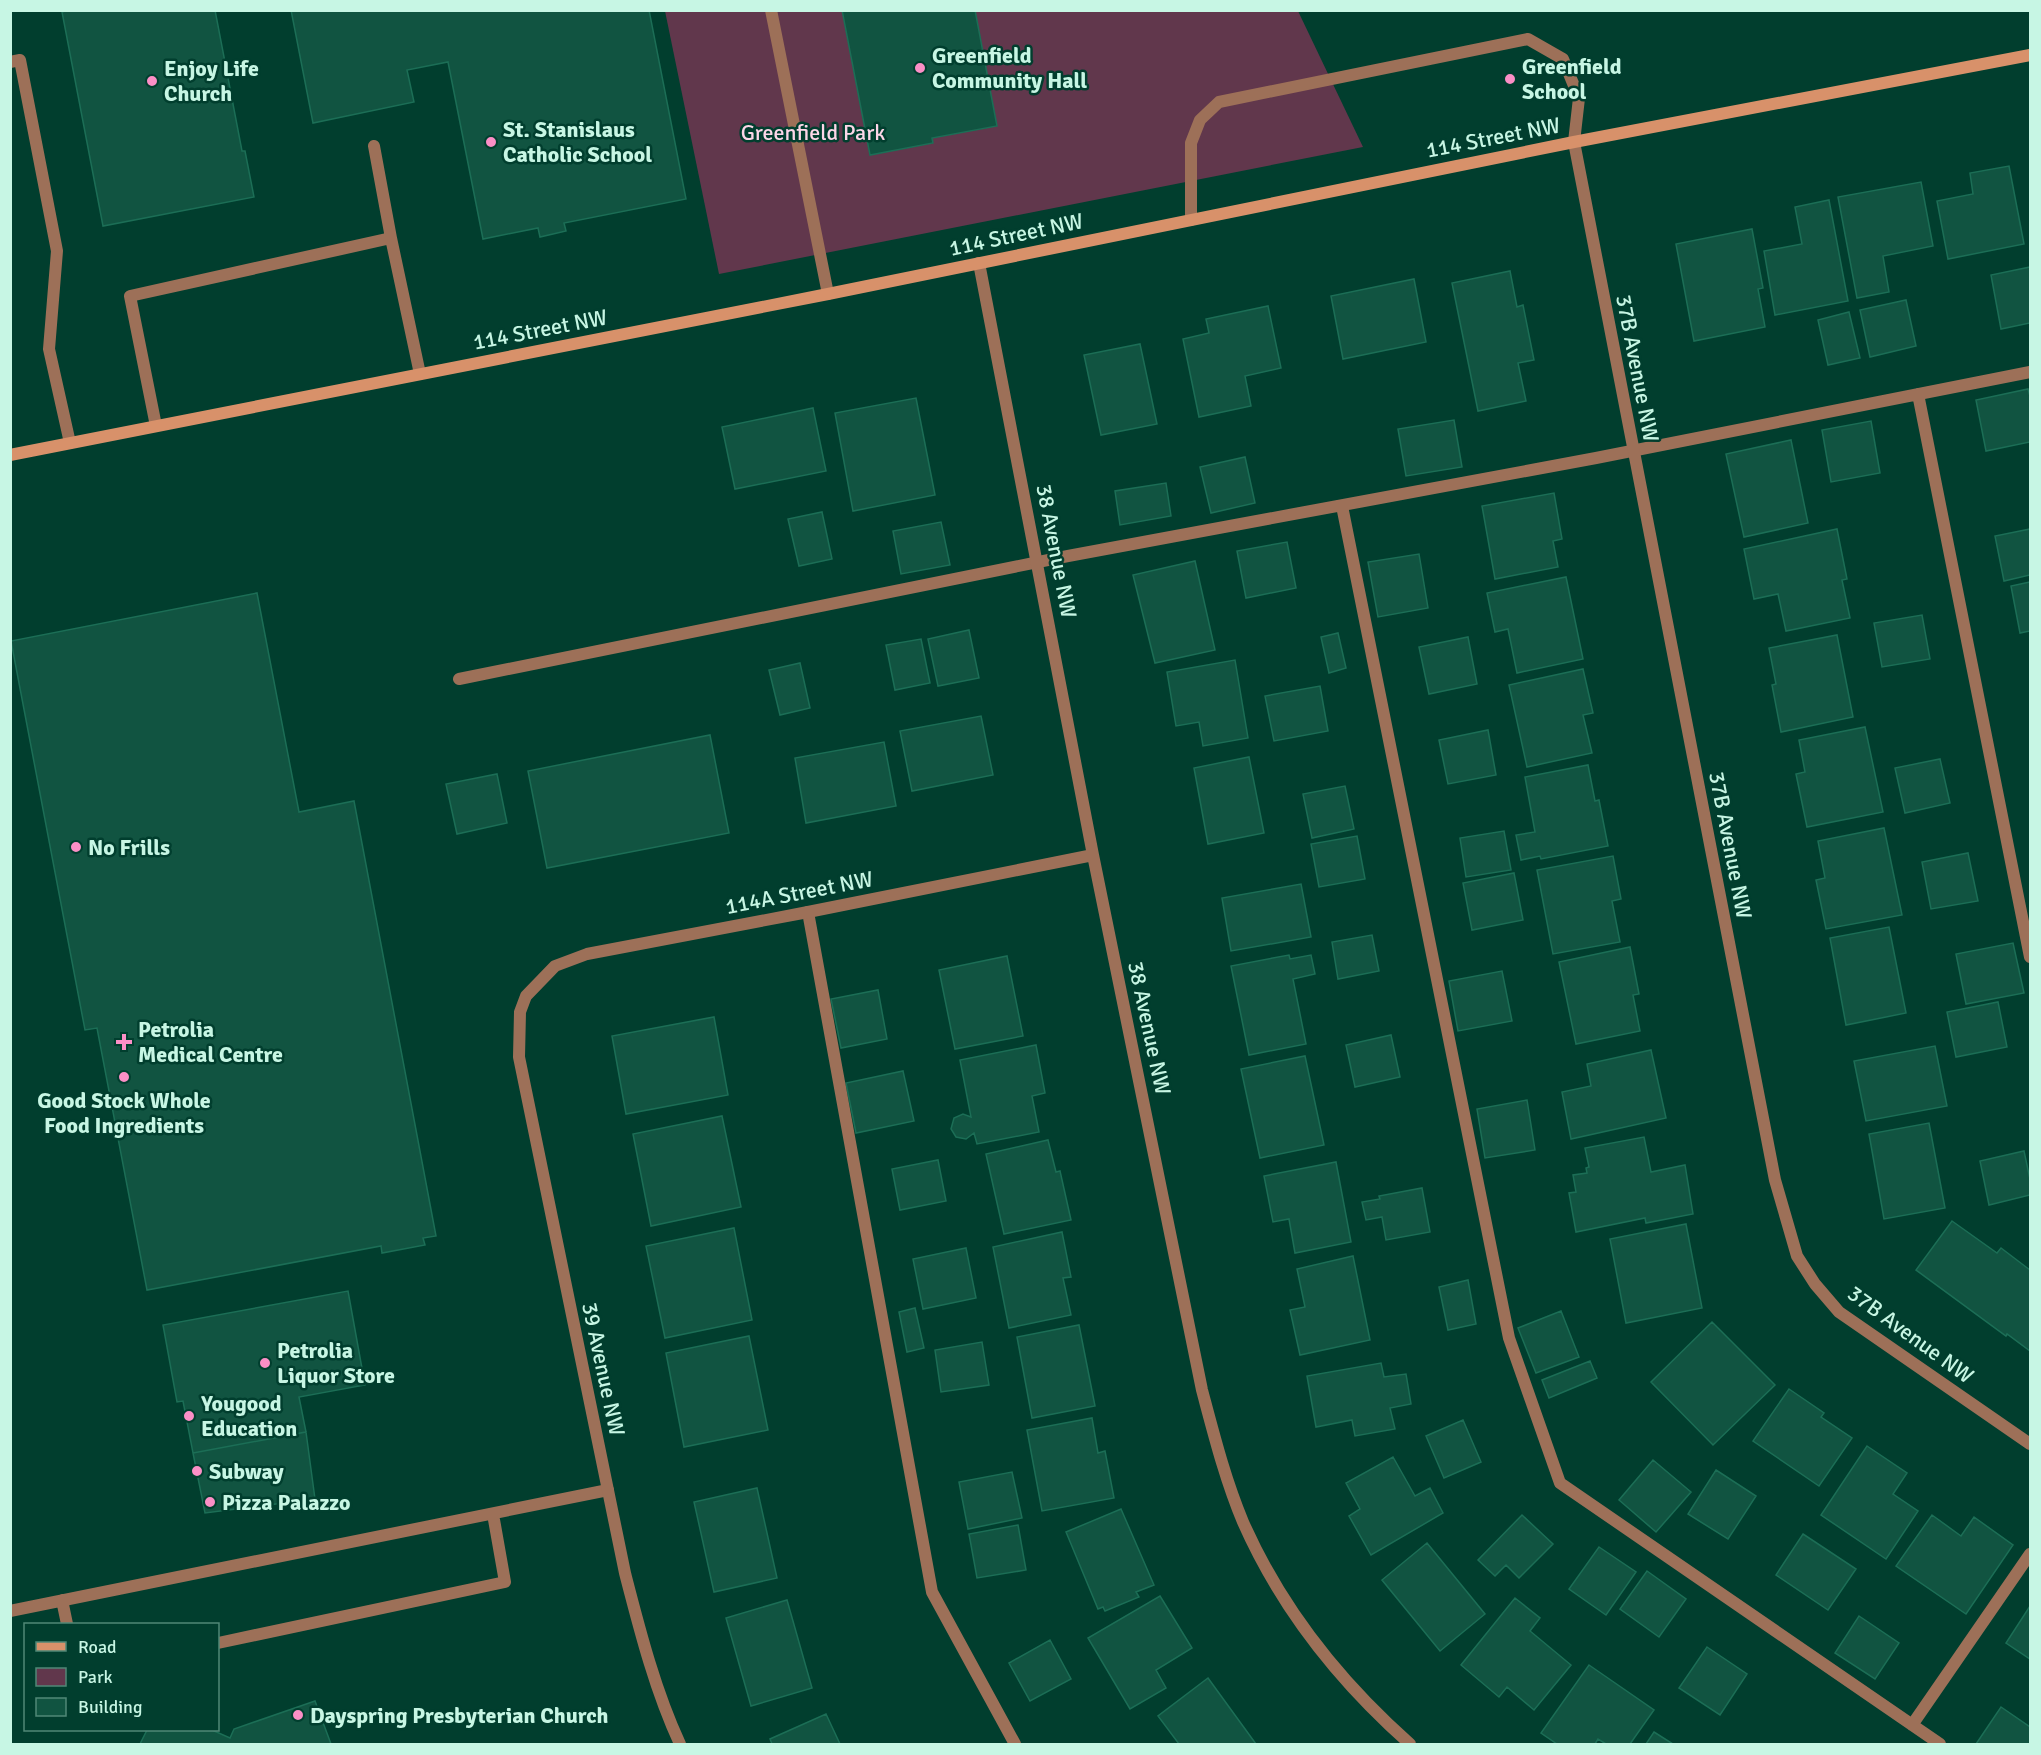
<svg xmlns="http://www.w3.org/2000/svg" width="2041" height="1755" viewBox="0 0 2041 1755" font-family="Signika,sans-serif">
	<rect width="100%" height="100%" fill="#013e2e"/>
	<path fill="#61374c" d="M665,11H1298L1363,147L719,274Z"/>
	<path fill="#115441" stroke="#1c6e56" stroke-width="1.5" d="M68,10H215L242,151H245L254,197L103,226L62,12Z
		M291,10H649L686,199L564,223L566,231L540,237L538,228L483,239L448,62L407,70L414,102L313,123Z
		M842,10H975L997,126L932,138L933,143L870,155Z
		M2009,166L2024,244L1948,259L1937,201L1973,194L1970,173Z
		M1921,182L1933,246L1883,256L1889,292L1857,298L1838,197Z
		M1829,200L1848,301L1775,315L1764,251L1802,244L1795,207Z
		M1752,229L1763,288L1758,289L1765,327L1694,341L1676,244Z
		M2030,267V323L2001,329L1991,275Z
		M1510,271L1517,307L1523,305L1534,360L1518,363L1526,401L1478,411L1452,283Z
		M1414,279L1426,342L1343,359L1331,296Z
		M1906,300L1916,346L1870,357L1860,310Z
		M1268,306L1281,368L1245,376L1251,406L1199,417L1183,339L1209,333L1206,319Z
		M1849,312L1860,358L1828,365L1818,320Z
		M1140,344L1157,424L1101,435L1084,355Z
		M2028,389L2030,396V442L1986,451L1976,400Z
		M916,398L935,495L853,511L835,413Z
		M813,408L826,471L735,489L722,427Z
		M1454,420L1462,467L1406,476L1398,429Z
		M1871,421L1880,473L1831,482L1822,430Z
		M1791,440L1808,523L1744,537L1726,454Z
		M1245,457L1255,503L1211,513L1200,467Z
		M1166,483L1171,516L1120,525L1115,491Z
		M1554,493L1562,539L1553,541L1558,567L1495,579L1482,506Z
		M822,512L832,559L799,566L788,519Z
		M941,522L950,565L901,574L893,531Z
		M1837,529L1847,579L1842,580L1850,618L1786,631L1778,594L1754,599L1744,549Z
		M2030,529V575L2004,581L1995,536Z
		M1287,542L1296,588L1246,598L1237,551Z
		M1419,554L1428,608L1378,617L1368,562Z
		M1195,561L1215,650L1155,663L1133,575Z
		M1566,577L1583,659L1517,673L1508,629L1495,632L1487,593Z
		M2030,582V631L2020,633L2011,586Z
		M257,593L299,812L354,801L436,1236L423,1238L425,1245L382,1253L381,1246L147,1290L97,1028L85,1030L11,641Z
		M1922,615L1930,659L1882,667L1874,623Z
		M969,630L979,678L938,686L928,639Z
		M1338,633L1346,668L1329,673L1321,637Z
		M1837,635L1853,717L1781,732L1772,685L1776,684L1769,648Z
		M1468,637L1477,684L1429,694L1419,647Z
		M921,639L930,683L895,690L886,645Z
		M1235,660L1248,738L1203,746L1199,722L1176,726L1167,672Z
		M800,663L810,708L780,715L769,670Z
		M1583,669L1593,713L1583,715L1592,753L1527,767L1509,685Z
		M1320,686L1328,731L1274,741L1265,696Z
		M981,716L993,775L912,791L900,731Z
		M1865,727L1883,812L1807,827L1796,774L1805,772L1799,740Z
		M1488,730L1496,775L1448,784L1439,740Z
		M710,735L729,833L547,868L528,771Z
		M884,742L896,806L806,823L795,758Z
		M1249,757L1264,833L1208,844L1194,768Z
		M1940,759L1950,803L1905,813L1895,768Z
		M1588,765L1595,801L1599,800L1608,846L1541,859L1540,856L1521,860L1516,835L1535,832L1525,777Z
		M497,774L507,823L457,834L446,784Z
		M1345,786L1354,829L1312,838L1303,794Z
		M1884,828L1902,915L1826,929L1816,880L1825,878L1818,841Z
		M1504,831L1511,870L1466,877L1460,838Z
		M1357,836L1365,879L1319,887L1311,844Z
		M1968,853L1978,901L1931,909L1922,862Z
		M1613,856L1621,899L1612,901L1620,942L1553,954L1537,870Z
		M1514,873L1523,920L1472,930L1463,883Z
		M1301,884L1311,937L1231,951L1222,898Z
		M1889,927L1906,1013L1846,1025L1830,938Z
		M1372,935L1379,971L1338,979L1332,942Z
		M2013,943L2024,993L1966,1004L1956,954Z
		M1630,947L1639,994L1633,995L1640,1031L1576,1044L1559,962Z
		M1289,955L1290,959L1311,955L1315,974L1293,979L1306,1044L1249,1055L1231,966Z
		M1007,956L1023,1036L955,1049L939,970Z
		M1502,971L1512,1021L1458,1031L1449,981Z
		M878,990L887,1039L841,1048L831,999Z
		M1998,1002L2007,1047L1956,1057L1947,1012Z
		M714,1017L728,1095L626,1114L612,1036Z
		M1391,1035L1400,1077L1355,1087L1346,1045Z
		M1036,1045L1045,1093L1032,1096L1039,1132L977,1144L974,1133L966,1139L956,1137L951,1129L954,1118L963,1114L971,1117L960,1060Z
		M1935,1046L1947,1106L1866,1121L1854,1061Z
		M1651,1050L1666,1118L1571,1139L1562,1092L1591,1086L1587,1064Z
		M1305,1056L1324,1145L1260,1158L1241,1069Z
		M903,1071L914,1121L856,1133L846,1083Z
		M1527,1100L1535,1150L1485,1158L1477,1109Z
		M722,1116L741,1207L651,1226L633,1134Z
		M1929,1123L1945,1208L1884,1219L1869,1134Z
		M1644,1137L1651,1172L1685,1165L1693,1214L1646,1223L1645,1218L1576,1232L1569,1193L1576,1192L1573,1175L1587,1173L1586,1168L1589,1167L1585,1148Z
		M1048,1140L1056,1172L1060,1171L1071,1220L1004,1234L986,1154Z
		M2024,1151L2030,1179V1195L1989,1205L1980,1161Z
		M938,1160L946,1201L900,1210L892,1169Z
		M1336,1162L1351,1242L1295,1253L1289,1219L1273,1222L1264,1176Z
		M1422,1188L1430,1232L1386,1240L1382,1217L1366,1220L1362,1202L1380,1199L1379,1196Z
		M1952,1221L1997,1253L2001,1248L2030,1270V1351L2007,1334L2006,1336L1916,1270Z
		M1686,1224L1702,1308L1626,1323L1610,1239Z
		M734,1228L752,1320L665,1338L646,1246Z
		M1062,1232L1071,1277L1063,1278L1071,1315L1009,1328L993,1247Z
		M966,1248L976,1298L923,1309L913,1259Z
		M1353,1256L1370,1340L1300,1355L1290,1310L1305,1307L1297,1269Z
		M1468,1280L1476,1324L1448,1330L1439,1287Z
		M348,1291L365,1385L299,1397L306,1432L193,1453L183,1401L177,1402L163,1325Z
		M915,1308L924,1348L907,1352L899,1312Z
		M1561,1311L1579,1357L1536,1373L1518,1328Z
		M1712,1322L1775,1385L1713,1445L1651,1382Z
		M1079,1325L1095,1406L1032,1418L1017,1337Z
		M749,1336L768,1430L684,1447L666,1353Z
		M982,1342L989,1385L941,1392L935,1350Z
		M1590,1361L1597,1378L1549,1398L1542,1380Z
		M1381,1363L1384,1377L1406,1374L1411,1404L1390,1408L1395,1429L1355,1436L1352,1420L1316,1427L1307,1376Z
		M1789,1389L1824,1413L1821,1417L1852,1438L1819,1486L1753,1441Z
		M1092,1418L1098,1453L1105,1451L1114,1498L1042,1511L1027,1430Z
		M1463,1420L1481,1462L1444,1478L1426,1436Z
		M306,1432L315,1499L205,1513L193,1453Z
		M1867,1446L1907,1473L1893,1494L1918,1511L1886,1559L1821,1515Z
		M1393,1457L1415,1496L1430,1488L1443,1513L1371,1555L1349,1516L1360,1509L1346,1483Z
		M1653,1460L1691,1492L1656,1532L1619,1500Z
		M1716,1470L1756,1496L1728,1539L1688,1514Z
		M1012,1472L1022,1518L968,1529L959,1482Z
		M757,1488L777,1578L714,1592L694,1502Z
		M1121,1509L1154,1585L1136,1592L1139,1597L1105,1611L1103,1607L1098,1609L1066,1532Z
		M1522,1515L1553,1544L1519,1578L1506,1565L1495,1576L1478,1560Z
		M1932,1515L1961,1536L1974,1517L2013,1545L1966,1614L1896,1566Z
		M1018,1525L1026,1570L977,1578L969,1534Z
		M1803,1534L1856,1569L1828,1610L1776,1575Z
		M1427,1543L1485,1614L1440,1651L1382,1580Z
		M1599,1547L1636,1572L1606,1615L1569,1589Z
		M1647,1571L1686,1599L1659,1637L1620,1609Z
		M1160,1596L1192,1648L1156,1670L1166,1688L1130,1709L1088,1638Z
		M1515,1598L1540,1618L1530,1631L1571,1665L1534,1710L1507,1687L1499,1697L1461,1665Z
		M787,1600L812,1688L751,1706L726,1618Z
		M2030,1606V1659L2006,1643Z
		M1859,1616L1899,1643L1875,1679L1835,1653Z
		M1050,1640L1071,1679L1030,1701L1009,1663Z
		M1707,1647L1747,1674L1720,1715L1679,1688Z
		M1589,1665L1654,1710L1630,1744H1606L1598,1739L1595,1744H1557L1541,1733Z
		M1208,1678L1256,1744H1179L1158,1716Z
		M315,1701L331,1744H140L147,1730H212L230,1738L234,1729Z
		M2001,1707L2030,1727V1744H1976Z
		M826,1714L840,1744H772L770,1739Z
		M1654,1732L1673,1744H1646Z"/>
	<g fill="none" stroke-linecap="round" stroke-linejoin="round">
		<path stroke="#9d7058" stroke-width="12" d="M771,10L828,294
			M10,62L20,60L57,251L49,349L70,443
			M374,146L391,238
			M1191,220V143L1200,120L1219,102L1528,39L1563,59L1579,98L1574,142
			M1918,394L2030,957
			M156,426L130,296L391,238L420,374
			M1342,506L1509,1338L1560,1483L1940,1744
			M459,679L1068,556L1596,458L2030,372
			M808,912L932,1592L1015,1744
			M62,1600L67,1624
			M10,1611L608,1490
			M218,1643L505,1582L493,1514
			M1912,1725L2030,1554"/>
		<path stroke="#9d7058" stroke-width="12" d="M1574,142L1775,1180L1797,1256L1815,1284L1839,1312L2030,1444
			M979,263L1093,855L1202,1390C1214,1435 1225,1479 1243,1522C1281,1608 1340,1682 1410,1744
			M680,1744C655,1690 640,1631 625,1573L519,1057L520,1012L526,996L555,966L587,954L808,912L1093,855"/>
		<path stroke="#d8916a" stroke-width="12" d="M10,455L828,294L1574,142L2030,55"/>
	</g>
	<g fill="#fb8fc6" stroke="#013e2e" stroke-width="2">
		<circle cx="920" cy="68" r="6"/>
		<circle cx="1510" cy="79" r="6"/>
		<circle cx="152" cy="81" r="6"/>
		<circle cx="491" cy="142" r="6"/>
		<circle cx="76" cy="847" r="6"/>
		<path d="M121 1033h6v6h6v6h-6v6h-6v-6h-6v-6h6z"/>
		<circle cx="124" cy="1077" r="6"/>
		<circle cx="265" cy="1363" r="6"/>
		<circle cx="189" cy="1416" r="6"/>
		<circle cx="197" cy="1471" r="6"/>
		<circle cx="210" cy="1502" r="6"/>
		<circle cx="298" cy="1715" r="6"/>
	</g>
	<g text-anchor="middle" stroke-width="5" stroke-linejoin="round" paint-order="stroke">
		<g font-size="22" font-weight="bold" fill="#c7f6e4" stroke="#013e2e" text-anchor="start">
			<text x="932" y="63">Greenfield<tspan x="932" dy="25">Community Hall</tspan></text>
			<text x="1522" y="74">Greenfield<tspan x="1522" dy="25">School</tspan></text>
			<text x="164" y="76">Enjoy Life<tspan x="164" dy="25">Church</tspan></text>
			<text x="503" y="137">St. Stanislaus<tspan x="503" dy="25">Catholic School</tspan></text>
			<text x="88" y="855">No Frills</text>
			<text x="138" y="1037">Petrolia<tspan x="138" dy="25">Medical Centre</tspan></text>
			<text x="124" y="1108" text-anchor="middle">Good Stock Whole<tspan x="124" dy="25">Food Ingredients</tspan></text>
			<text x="277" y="1358">Petrolia<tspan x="277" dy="25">Liquor Store</tspan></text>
			<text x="201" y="1411">Yougood<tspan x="201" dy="25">Education</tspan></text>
			<text x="209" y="1479">Subway</text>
			<text x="222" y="1510">Pizza Palazzo</text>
			<text x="310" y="1723">Dayspring Presbyterian Church</text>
		</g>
		<g font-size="22" fill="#fdd6e8" stroke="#013e2e">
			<text x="813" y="140">Greenfield Park</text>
		</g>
		<g font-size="22" fill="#c7f6e4" stroke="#013e2e">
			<text transform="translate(1493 137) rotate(-11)" y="8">114 Street NW</text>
			<text transform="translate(1016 234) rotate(-12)" y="8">114 Street NW</text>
			<text transform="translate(540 329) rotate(-11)" y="8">114 Street NW</text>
			<text transform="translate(1638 368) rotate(79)" y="8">37B Avenue NW</text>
			<text transform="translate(1057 551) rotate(79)" y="8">38 Avenue NW</text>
			<text transform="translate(1731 845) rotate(79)" y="8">37B Avenue NW</text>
			<text transform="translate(799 892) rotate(-11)" y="8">114A Street NW</text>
			<text transform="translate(1150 1028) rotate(78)" y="8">38 Avenue NW</text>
			<text transform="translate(1911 1334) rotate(36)" y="8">37B Avenue NW</text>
			<text transform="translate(604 1369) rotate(78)" y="8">39 Avenue NW</text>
		</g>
	</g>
	<rect width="2041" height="1755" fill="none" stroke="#c7f6e4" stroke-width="24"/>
	<rect x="24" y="1623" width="195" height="108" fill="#013e2e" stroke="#508877" stroke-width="1.5"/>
	<rect x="36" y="1642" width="30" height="9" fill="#d8916a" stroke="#508877" stroke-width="1.5"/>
	<text x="78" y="1653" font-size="18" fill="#c7f6e4">Road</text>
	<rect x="36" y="1668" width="30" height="18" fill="#61374c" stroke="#508877" stroke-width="1.5"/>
	<text x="78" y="1683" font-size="18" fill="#c7f6e4">Park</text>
	<rect x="36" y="1698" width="30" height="18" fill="#115441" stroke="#508877" stroke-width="1.5"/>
	<text x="78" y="1713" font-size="18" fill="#c7f6e4">Building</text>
</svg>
